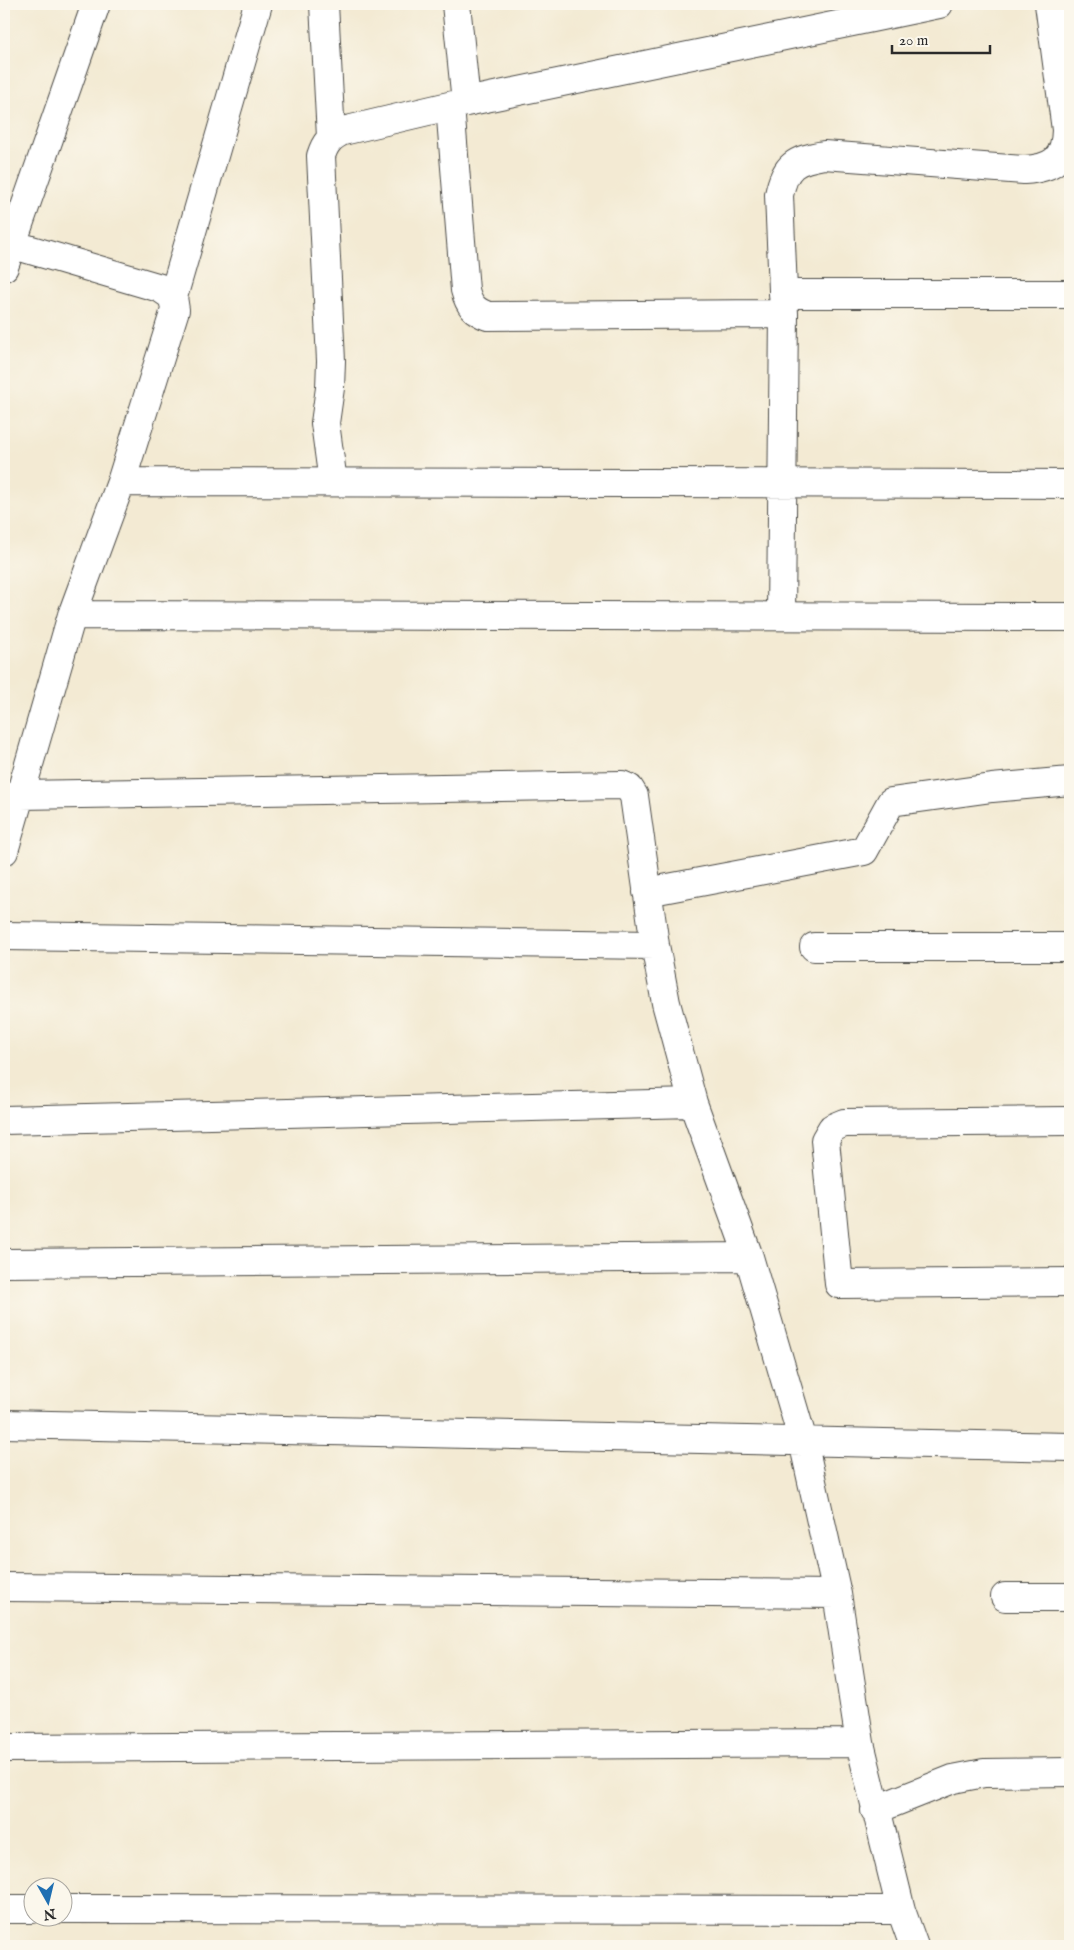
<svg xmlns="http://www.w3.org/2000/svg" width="1074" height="1950" viewBox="0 0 1074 1950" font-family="'IM FELL English',serif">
	<rect width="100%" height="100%" fill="#fbf7ec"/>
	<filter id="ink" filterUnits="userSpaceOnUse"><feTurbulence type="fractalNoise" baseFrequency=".02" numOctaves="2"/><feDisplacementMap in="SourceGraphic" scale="10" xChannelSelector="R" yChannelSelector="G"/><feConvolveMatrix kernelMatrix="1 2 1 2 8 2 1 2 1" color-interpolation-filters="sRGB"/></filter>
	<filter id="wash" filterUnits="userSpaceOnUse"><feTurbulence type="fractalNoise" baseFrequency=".0096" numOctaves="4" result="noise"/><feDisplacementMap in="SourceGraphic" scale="20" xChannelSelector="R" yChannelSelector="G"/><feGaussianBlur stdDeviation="1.12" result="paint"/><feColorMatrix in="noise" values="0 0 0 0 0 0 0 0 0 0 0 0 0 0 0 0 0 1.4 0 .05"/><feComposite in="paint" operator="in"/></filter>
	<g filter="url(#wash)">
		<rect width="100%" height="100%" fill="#f3ead3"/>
	</g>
	<g filter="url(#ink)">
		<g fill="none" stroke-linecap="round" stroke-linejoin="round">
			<defs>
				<path id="street" d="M324,4L331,137
					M456,4L466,102
					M450,106L465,290C469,305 474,311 488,316L784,314
					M4,242L160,288L173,297L175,310L121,482L72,615L4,851
					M4,267L96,4
					M783,294H1070
					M173,297L258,4
					M121,482L1070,484
					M333,482L325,423L330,388L331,361L321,156C325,143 330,137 343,131L466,102L939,4
					M72,615L1070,617
					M781,616L784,314L779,195C785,165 795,160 824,155L1024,170C1053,168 1065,160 1066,130L1049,4
					M21,795L622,785L629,788L634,796L655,945L666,1003L693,1103L749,1257L803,1441L837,1594L860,1743L901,1910L914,1946
					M647,892L864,851L891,802L992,788L1070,781
					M4,936L655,945
					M814,947H1070
					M4,1120L693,1103
					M1070,1121L844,1123L832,1128L825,1140L839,1284L1070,1282
					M4,1263L749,1257
					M4,1424L1070,1447
					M4,1587L837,1594
					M1005,1597H1070
					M4,1748L860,1743
					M875,1810L953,1779L984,1773L1070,1772
					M4,1909H32
					M62,1909L901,1910"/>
			</defs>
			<use href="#street" stroke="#494844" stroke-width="30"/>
			<use href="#street" stroke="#fff" stroke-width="28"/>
		</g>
	</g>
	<rect width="1074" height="1950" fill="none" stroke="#fbf7ec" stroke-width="20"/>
	<g transform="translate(48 1902) rotate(172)"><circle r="24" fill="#fbf7ec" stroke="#a8a59f"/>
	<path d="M0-4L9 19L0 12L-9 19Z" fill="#1f6fb2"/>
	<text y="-8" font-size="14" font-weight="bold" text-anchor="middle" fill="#2b2b2b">N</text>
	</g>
	<path d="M892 45v8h98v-8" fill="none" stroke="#2b2b2b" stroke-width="2.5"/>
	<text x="899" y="45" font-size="15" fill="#2b2b2b" stroke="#fbf7ec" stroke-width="4" paint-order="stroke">20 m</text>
</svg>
